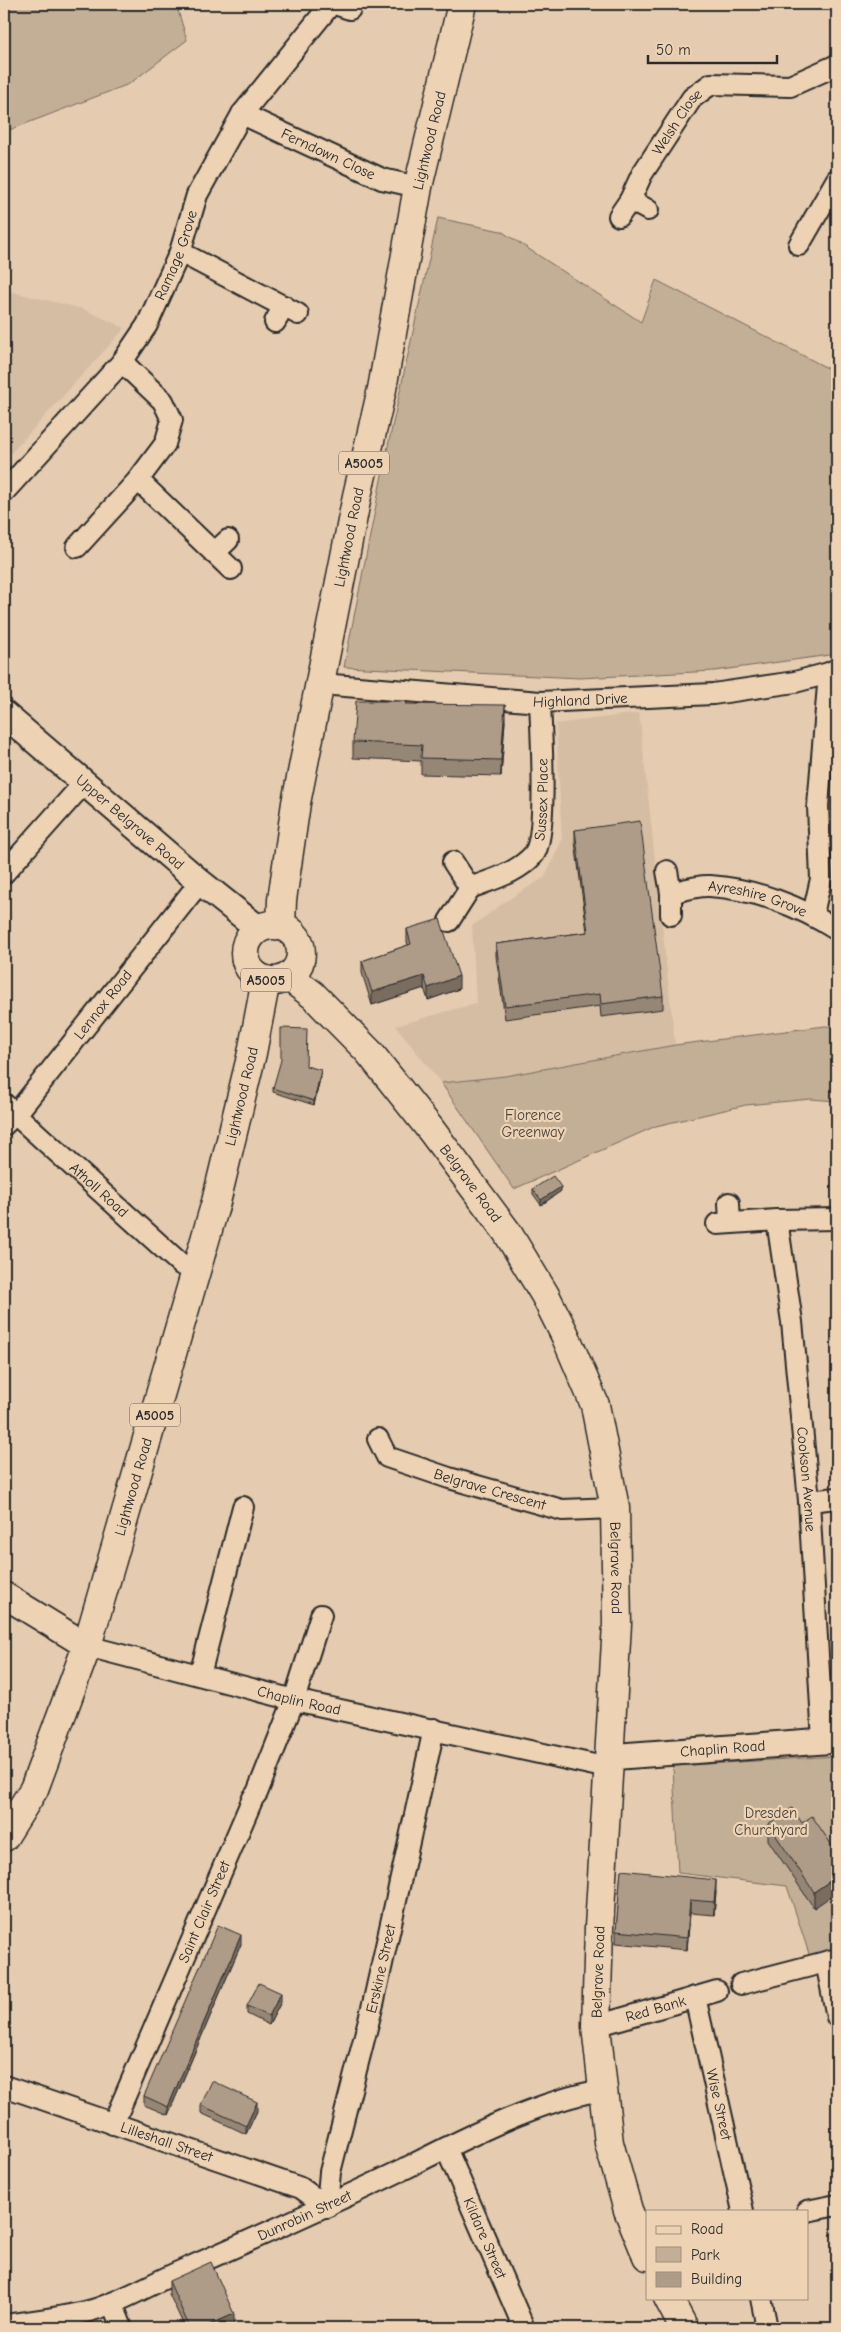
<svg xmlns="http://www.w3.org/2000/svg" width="841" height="2332" viewBox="0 0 841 2332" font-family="'Comic Neue',sans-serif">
	<rect width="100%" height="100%" fill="#e5cbaf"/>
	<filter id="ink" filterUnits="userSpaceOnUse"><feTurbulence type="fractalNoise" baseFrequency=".02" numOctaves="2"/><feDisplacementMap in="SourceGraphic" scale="10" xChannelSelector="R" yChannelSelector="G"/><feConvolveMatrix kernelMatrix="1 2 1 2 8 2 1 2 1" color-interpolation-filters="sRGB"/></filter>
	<g filter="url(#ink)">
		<path fill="#d5bda3" d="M4,290L83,309L125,328L4,461Z
			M639,713L675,1045L505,1076L441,1083L396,1026L476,1003L472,926L506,901L545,877L562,840L556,724Z"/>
		<path fill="#c3ae96" stroke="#776c60" d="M4,4H176L187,40L129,84L4,132Z
			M438,218L501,231L641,322L656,280L837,373V654L714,671L580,678L344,667L386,455Z
			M825,1026L837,1027V1101L811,1099L746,1105L656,1126L514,1189L441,1083L505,1076L675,1045Z
			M837,1756V1950L810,1957L787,1886L678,1873L673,1766Z"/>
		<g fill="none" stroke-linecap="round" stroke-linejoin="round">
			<defs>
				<g id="minor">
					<path d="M335,4L350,9"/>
					<path id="s1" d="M242,114L382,179L418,187"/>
					<path d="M630,200L648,210"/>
					<path id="s2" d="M619,216L630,200L642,174L692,98L711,84L790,86L837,65"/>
					<path d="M799,245L837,179"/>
					<path d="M180,252L298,314"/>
					<path d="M275,322L284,306"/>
					<path d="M138,480L231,569"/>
					<path id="s3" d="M4,492L122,362L147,325L180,252L197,195L242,114L331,4"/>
					<path d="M77,547L138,480L165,444L172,420L163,401L122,362"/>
					<path d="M214,553L228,540"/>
					<path id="s4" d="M321,684L540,702L713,694L795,682L829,673L837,669"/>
					<path id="s5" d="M453,862L470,888C493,879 518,873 534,854C548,835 541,730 540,702"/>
					<path d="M667,871L671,893V915"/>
					<path d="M4,873L85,782"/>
					<path id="s6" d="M671,893C683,890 698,885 710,886C754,889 800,906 837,930"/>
					<path d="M813,914L821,879L818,806L829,673"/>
					<path d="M449,921L470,888"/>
					<path id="s7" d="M4,1104L182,1265L198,1268"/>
					<path id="s8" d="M4,1125L21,1108L200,882"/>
					<path d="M729,1203L730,1223"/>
					<path id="s9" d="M777,1220L792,1322L809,1501L823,1741"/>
					<path d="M717,1224L777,1220L837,1219"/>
					<path id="s10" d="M378,1439L387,1457L449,1478L562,1510L615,1508"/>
					<path d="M809,1501L837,1498"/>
					<path id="s11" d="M87,1646L294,1700L608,1768"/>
					<path d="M200,1675L243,1507"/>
					<path d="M826,1962L837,2017"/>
					<path d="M741,1984L837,1959"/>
					<path id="s12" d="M695,1997L743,2211"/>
					<path id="s13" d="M596,2026L717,1991"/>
					<path id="s14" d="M4,2086L301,2188L327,2207L330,2172L374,2000L434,1729"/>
					<path id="s15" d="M113,2124L253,1798L257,1793L294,1700L321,1615"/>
					<path id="s16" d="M446,2148L524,2328"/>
					<path d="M807,2211L837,2205"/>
					<path d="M761,2298L767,2328"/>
					<path d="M112,2303L122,2328"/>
					<path id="s17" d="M4,2325C33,2321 61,2318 89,2311C122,2302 152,2283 183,2270C258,2237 332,2204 406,2168C465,2138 537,2101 602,2090"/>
				</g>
				<g id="tertiary">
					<path id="s18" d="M4,714L200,882L259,929"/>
					<path d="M4,1595L87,1646"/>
					<path id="s19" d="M608,1757L837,1740"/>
				</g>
				<g id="secondary">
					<path id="s20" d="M289,977L313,995L369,1052L431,1130L507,1232L545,1295L565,1335L595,1405L615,1508L617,1624L599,1928L596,2026L609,2143L628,2210L647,2256"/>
					<path d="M668,2298L684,2328"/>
				</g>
				<g id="primary">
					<circle cx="273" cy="953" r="28"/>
					<path id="s21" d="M281,926L282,900L296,803L357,496L382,389L418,187L462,4"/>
					<path id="s22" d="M4,1837L34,1789L87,1646L216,1202L252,1053L266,980"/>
				</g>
			</defs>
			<use href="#minor" stroke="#2b2b2b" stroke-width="24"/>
			<use href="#tertiary" stroke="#2b2b2b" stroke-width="29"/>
			<use href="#secondary" stroke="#2b2b2b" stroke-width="31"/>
			<use href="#primary" stroke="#2b2b2b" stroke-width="31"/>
			<use href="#minor" stroke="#edd2b4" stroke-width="20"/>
			<use href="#tertiary" stroke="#edd2b4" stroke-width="25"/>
			<use href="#secondary" stroke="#edd2b4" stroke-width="28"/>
			<use href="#primary" stroke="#edd2b4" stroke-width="28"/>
		</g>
		<path fill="#968675" stroke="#2b2b2b" d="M406,704L505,721L501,776L421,774V761L353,758V742Z
			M575,830L663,996V1009L601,1017L600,1006L505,1019L496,956V944L587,932L575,842Z
			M407,929L459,989L428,1000L424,988L372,1005L362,973V961L408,945L407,942Z
			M307,1066L321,1074L314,1105L273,1092V1088Z
			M533,1189L561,1191L541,1205L533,1194Z
			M802,1823L837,1853L814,1908L768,1840V1824Z
			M621,1870L716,1892L714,1915L690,1913L687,1950L616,1943V1931Z
			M241,1944L168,2115L144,2105V2096Z
			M281,2002L269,2025L247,2014V2006Z
			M201,2105L257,2111L246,2134L201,2113Z
			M169,2281L234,2326L229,2328H185L169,2294Z"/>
		<path fill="#7a6d5f" stroke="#2b2b2b" d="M505,705V721L501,776V760Z
			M424,976V988L372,1005V992Z
			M459,976V989L428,1000V988Z
			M321,1070V1074L314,1105V1101Z
			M561,1187V1191L541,1205V1200Z
			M837,1876V1892L814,1908V1892Z
			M716,1880V1892L714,1915V1902Z
			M690,1900V1913L687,1950V1938Z
			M241,1935V1944L168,2115V2107Z
			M281,1993V2002L269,2025V2016Z
			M257,2102V2111L246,2134V2126Z
			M234,2314V2326L229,2328H202Z"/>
		<path fill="#af9c88" stroke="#2b2b2b" d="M356,701H406V704L505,705L501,760L421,758L422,745L353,742Z
			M640,821L663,996L601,1004L600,994L505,1006L496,944L588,932L575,830Z
			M440,919L459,976L428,988L424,976L372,992L362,961L411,944L407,929Z
			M281,1028L307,1029L306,1066L321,1070L314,1101L273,1088L281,1060Z
			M553,1176L561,1187L541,1200L533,1189Z
			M792,1808L802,1823L812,1816L837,1853V1876L814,1892L768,1824Z
			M621,1870L716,1880L714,1902L690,1900L687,1938L616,1931Z
			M218,1925L241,1935L168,2107L144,2096Z
			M259,1983L281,1993L269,2016L247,2006Z
			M212,2081L257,2102L246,2126L201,2105Z
			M211,2262L234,2314L202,2328H190L169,2281Z"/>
	</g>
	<g text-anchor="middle" stroke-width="4.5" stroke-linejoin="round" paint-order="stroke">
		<g fill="#edd2b4" stroke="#655d54" stroke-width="1">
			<rect x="339" y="451.5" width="50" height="23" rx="4"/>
			<rect x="241" y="968.5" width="50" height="23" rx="4"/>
			<rect x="130" y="1403.5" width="50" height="23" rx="4"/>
		</g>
		<g font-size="14" font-weight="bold" fill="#2b2b2b">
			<text x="364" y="468">A5005</text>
			<text x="266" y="985">A5005</text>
			<text x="155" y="1420">A5005</text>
		</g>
		<g font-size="15" fill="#2b2b2b" stroke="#edd2b4">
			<text dy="5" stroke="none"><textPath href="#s2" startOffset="111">Welsh Close</textPath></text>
			<text dy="5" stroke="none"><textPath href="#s21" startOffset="800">Lightwood Road</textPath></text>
			<text dy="5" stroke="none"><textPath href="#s1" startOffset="95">Ferndown Close</textPath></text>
			<text dy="5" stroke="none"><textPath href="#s3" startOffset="296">Ramage Grove</textPath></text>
			<text dy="5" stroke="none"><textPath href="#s21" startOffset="395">Lightwood Road</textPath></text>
			<text dy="5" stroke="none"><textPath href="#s4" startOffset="260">Highland Drive</textPath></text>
			<text dy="5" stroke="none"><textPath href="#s5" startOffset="160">Sussex Place</textPath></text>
			<text dy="5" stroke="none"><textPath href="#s18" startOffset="166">Upper Belgrave Road</textPath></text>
			<text dy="5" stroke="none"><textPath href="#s6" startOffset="89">Ayreshire Grove</textPath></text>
			<text dy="5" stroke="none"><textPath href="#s8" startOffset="156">Lennox Road</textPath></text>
			<text dy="5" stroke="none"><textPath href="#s22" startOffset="780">Lightwood Road</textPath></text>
			<text dy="5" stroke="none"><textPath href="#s20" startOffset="276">Belgrave Road</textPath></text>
			<text dy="5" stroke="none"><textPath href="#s7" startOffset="128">Atholl Road</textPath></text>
			<text dy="5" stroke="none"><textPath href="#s9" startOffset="261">Cookson Avenue</textPath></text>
			<text dy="5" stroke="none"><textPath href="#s22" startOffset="375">Lightwood Road</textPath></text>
			<text dy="5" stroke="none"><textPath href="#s10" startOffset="128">Belgrave Crescent</textPath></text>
			<text dy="5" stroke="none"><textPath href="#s20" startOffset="696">Belgrave Road</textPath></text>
			<text dy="5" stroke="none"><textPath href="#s11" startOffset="219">Chaplin Road</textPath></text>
			<text dy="5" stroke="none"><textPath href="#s19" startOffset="115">Chaplin Road</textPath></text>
			<text dy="5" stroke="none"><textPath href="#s15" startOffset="231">Saint Clair Street</textPath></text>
			<text dy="5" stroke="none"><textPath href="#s14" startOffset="591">Erskine Street</textPath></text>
			<text transform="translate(598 1972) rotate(-88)" y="5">Belgrave Road</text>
			<text dy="5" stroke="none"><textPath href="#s13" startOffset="62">Red Bank</textPath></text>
			<text dy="5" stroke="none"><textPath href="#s12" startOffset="110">Wise Street</textPath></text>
			<text dy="5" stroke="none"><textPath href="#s14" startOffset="172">Lilleshall Street</textPath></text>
			<text dy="5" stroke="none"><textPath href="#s17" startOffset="322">Dunrobin Street</textPath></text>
			<text dy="5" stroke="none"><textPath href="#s16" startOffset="98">Kildare Street</textPath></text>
		</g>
		<g font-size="15" fill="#494540" stroke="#edd2b4">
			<text x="533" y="1120">Florence<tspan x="533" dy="17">Greenway</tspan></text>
			<text x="771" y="1818">Dresden<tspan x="771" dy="17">Churchyard</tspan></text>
		</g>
	</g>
	<rect width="841" height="2332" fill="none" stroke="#edd2b4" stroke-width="20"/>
	<rect x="10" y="10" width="821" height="2312" fill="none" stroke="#2b2b2b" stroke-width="2" filter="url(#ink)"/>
	<rect x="646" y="2210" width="162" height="90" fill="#edd2b4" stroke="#9f8f7d"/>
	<rect x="656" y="2226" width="25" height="8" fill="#edd2b4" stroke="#9f8f7d"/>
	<text x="691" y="2234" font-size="15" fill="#2b2b2b">Road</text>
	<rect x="656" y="2247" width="25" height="15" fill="#c3ae96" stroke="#9f8f7d"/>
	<text x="691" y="2260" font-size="15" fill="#2b2b2b">Park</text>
	<rect x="656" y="2272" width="25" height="15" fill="#af9c88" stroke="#9f8f7d"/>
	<text x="691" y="2284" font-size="15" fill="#2b2b2b">Building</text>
	<path d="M648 55v8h129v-8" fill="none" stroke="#2b2b2b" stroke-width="2.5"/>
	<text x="656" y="55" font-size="15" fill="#2b2b2b" stroke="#edd2b4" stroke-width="4" paint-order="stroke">50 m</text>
</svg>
